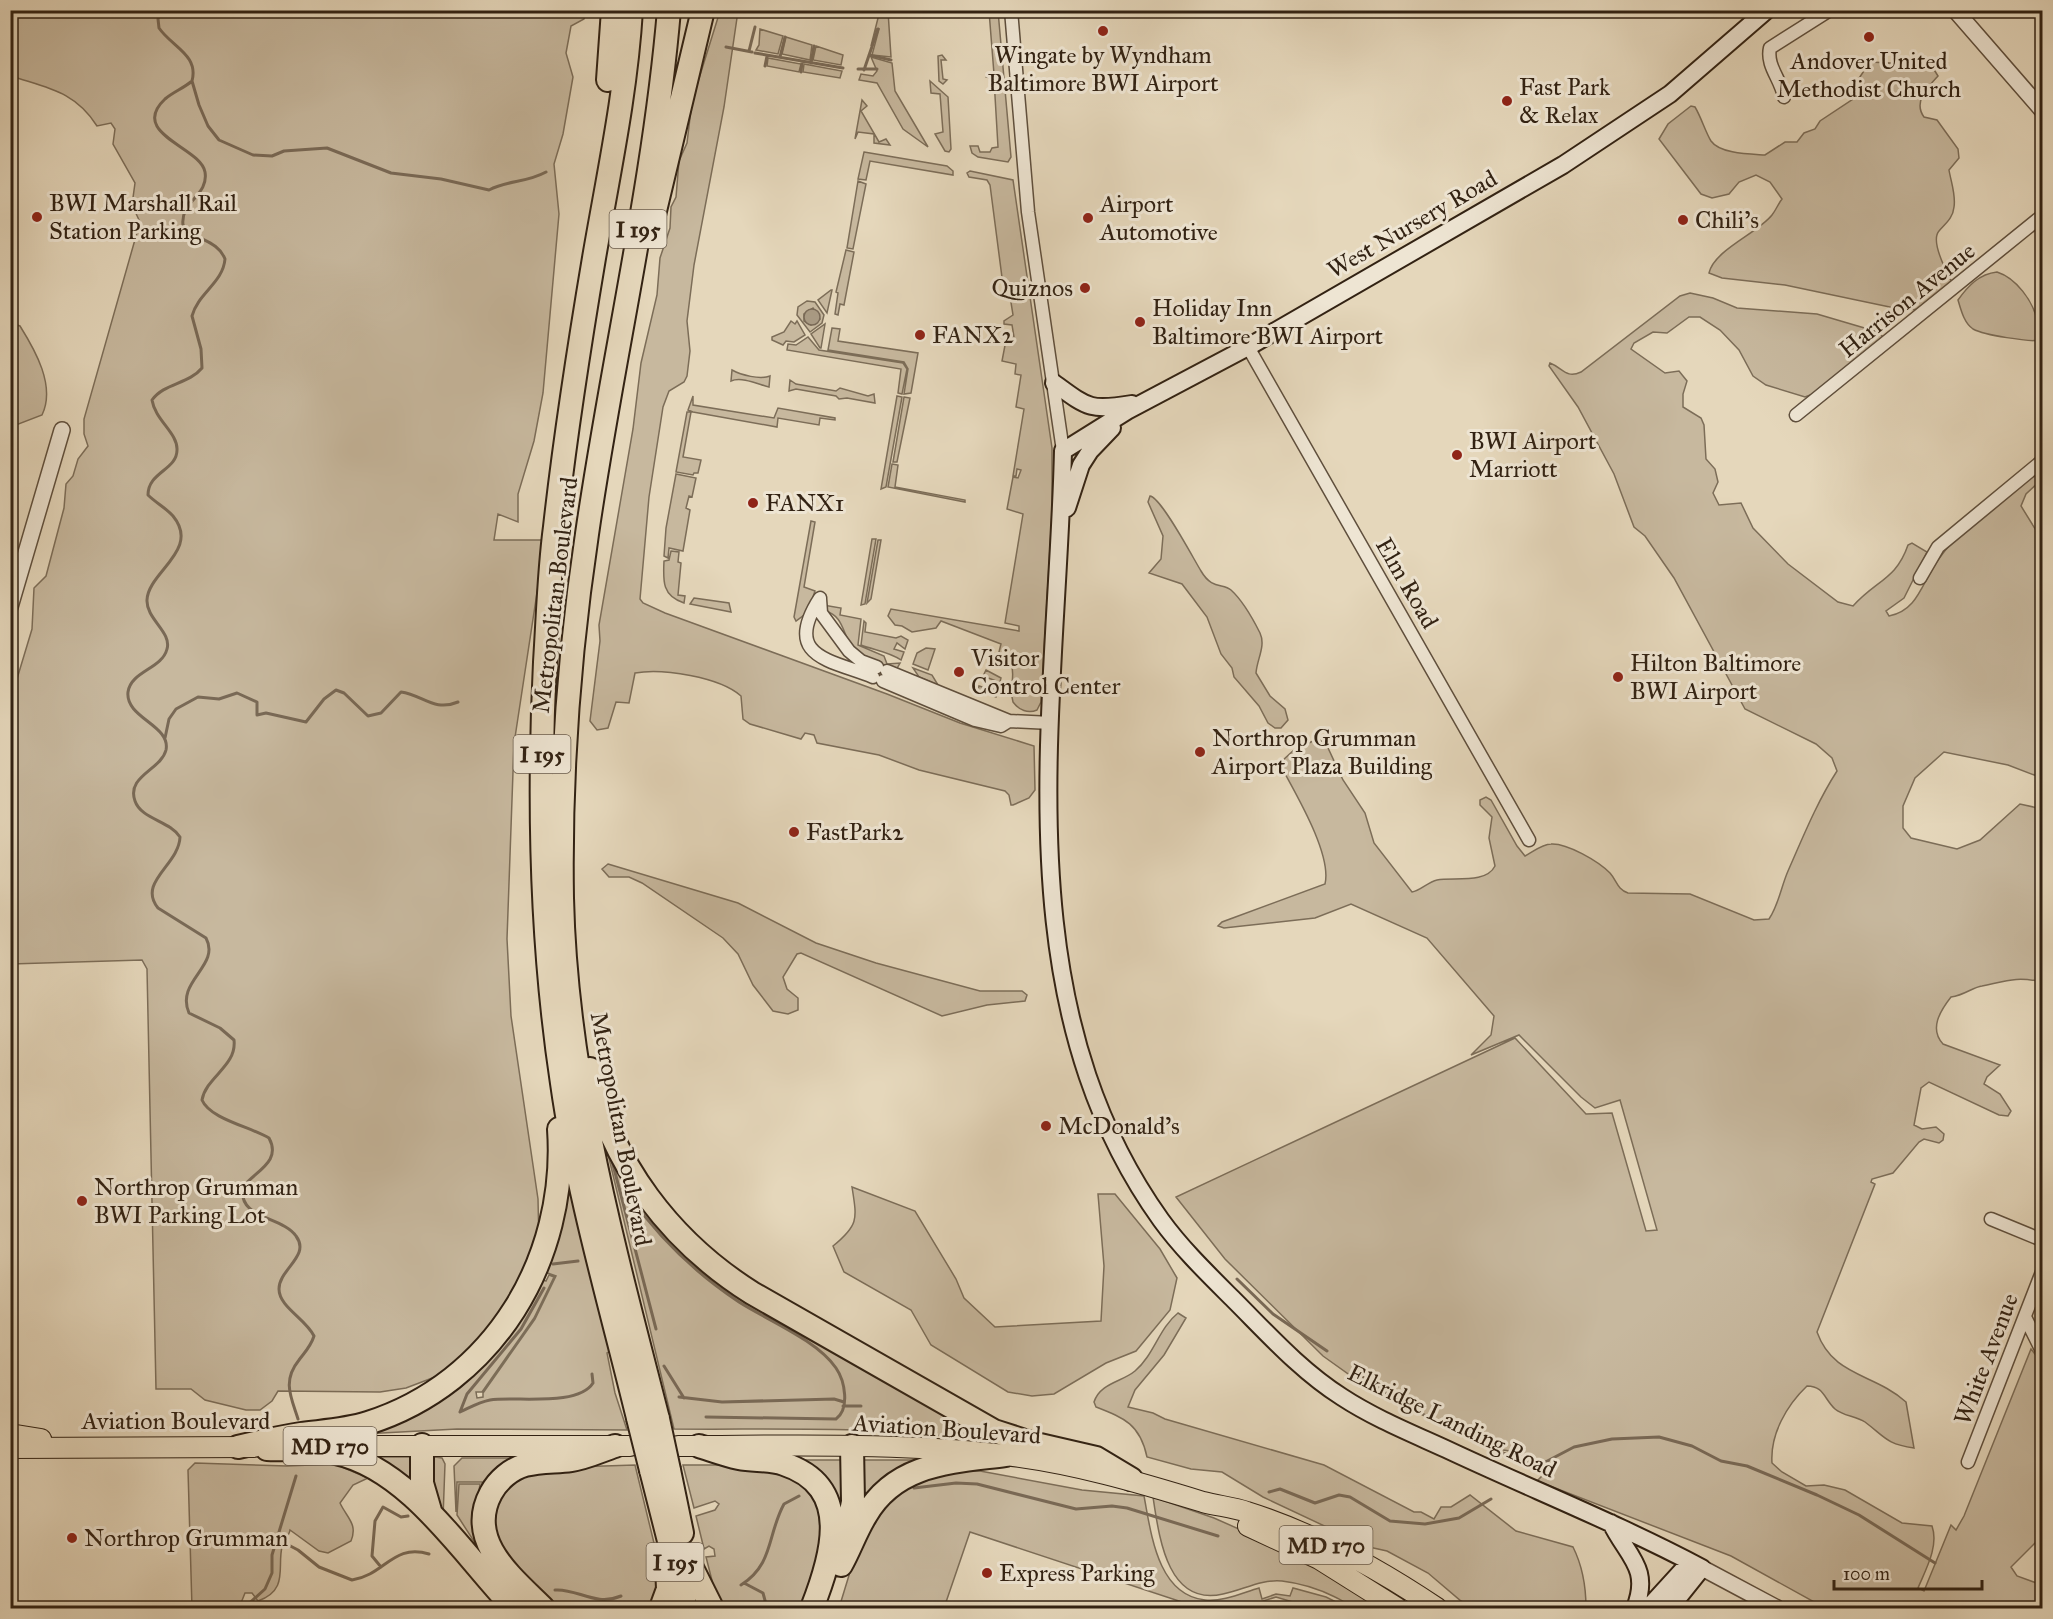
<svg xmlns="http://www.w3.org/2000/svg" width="2053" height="1619" viewBox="0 0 2053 1619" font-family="'IM FELL Great Primer',serif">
	<rect width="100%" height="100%" fill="#e5d7bb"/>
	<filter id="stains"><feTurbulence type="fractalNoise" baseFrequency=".00333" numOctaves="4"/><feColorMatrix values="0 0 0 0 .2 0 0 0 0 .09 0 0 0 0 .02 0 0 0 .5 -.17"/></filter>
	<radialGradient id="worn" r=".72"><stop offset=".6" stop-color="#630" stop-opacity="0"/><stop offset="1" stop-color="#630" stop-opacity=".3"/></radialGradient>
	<path fill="#c7b89e" stroke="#7c6d58" stroke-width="1.5" fill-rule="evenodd" d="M880,10L888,11L891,57L872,55L879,29H876L871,46Z
		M11,11H586L584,19L571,26L566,53L573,77L563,134L554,164L559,214L543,393L534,441L518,494V522L498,514L494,540H545L514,744L507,939L511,1016L538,1199L539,1244L520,1299L448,1372L406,1388L380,1392L278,1391L272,1401L260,1410H246L205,1400L191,1389H156L147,969L142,960L11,964L10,702L32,629L34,588L46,576L64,508L66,484L73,476L78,459L88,446L84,434V419L140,222L132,205L135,183L113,144L115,129L111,123L97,126C75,91 47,88 11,76Z
		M720,11H738L724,107L694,265L687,321L690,351L687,376L684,382L669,391L663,407L649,497L640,599L643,603L665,613L887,694L960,723L1034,746L1035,790L1029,798L1013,805H1011L1009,795L1005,791L919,770L879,755L817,743L814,735L805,733L801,739L750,724L743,719L741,696C720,677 662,668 635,673L629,703L616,702L608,728L597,730L590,721L600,641L599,625L633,429L641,363L657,295L660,258L670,228L671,207L676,197L679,161L687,143L692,101Z
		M989,11H998L1011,157L1008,162L978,157L972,153L970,146H978L980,152H990L992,148L998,147L994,79L987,77L994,74Z
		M760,29L783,36L778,54L756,50L759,45Z
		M786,37L812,45L810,60L782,54Z
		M816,46L843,55L841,65L813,60Z
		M942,55L946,60H941L943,79L947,80L943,84L939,81L938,56Z
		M871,57L892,63L895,91L928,147L903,129L877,83L859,80L861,74L873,76L877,71Z
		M768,58L801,64L799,72L767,66Z
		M1870,62C1892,63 1913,63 1933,68L1938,76C1927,88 1913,102 1924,117L1937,120L1958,149L1959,158L1949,170C1951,182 1956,195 1954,207C1953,218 1946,223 1939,231C1930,241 1947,273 1953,284L1921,309L1904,310L1785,285L1722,278L1709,273C1714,250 1758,233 1772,215C1776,210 1778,204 1782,199L1770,182L1756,175L1739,182L1729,194L1712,198L1701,194L1659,139L1668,124L1691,106L1695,107C1701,117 1706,133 1711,141C1720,154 1751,154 1765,155L1785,142H1797L1804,133L1815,129L1820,121L1853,99V87Z
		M804,64L842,71L840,78L803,72Z
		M930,81L948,97L951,149L949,152L945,151L935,134L943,132L940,94L931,93Z
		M862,100L867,106L861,111L879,142L886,139L890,145L874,143V134L858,132L855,139Z
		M864,152L947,166L953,171V175L870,161L866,180L858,179Z
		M970,171L1013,180L1052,448V513L1041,702L1037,710C1028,714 1019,710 1013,702C1007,680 1023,669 999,652L1001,644L941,621L936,628L912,632L902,626L895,625L888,616L891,609L1019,631V626L1005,623L1023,514L1007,509L1013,477L1018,478L1021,470L1017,469L1016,476H1013L1024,409L1016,407L1021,375L1015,374L1016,364L1002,361L1006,340L1014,337L1012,325L1004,324V321L1013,315L1008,284L1003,285L990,185L987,180L969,177L967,173Z
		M858,181L866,184L853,249L847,248Z
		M846,250L854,252L844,305L840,304L838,315L835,314L838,293L836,292Z
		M1997,272C2016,278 2033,301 2037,320L2042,323V341C2027,341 1986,336 1973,329C1964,323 1961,310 1958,300C1968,286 1979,274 1997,272Z
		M831,290H832L827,313L818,300Z
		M1690,293L1713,298L1737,308L1817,314L1878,332L1883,337L1818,392L1805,397L1766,385L1753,376L1739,350L1720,330L1700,317H1689L1667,333L1653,332L1634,343L1631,349L1665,373L1679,371L1687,381L1683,394V407L1701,418L1704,425L1706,459L1715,469L1718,482L1713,493L1719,505L1741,503L1753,528L1788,564L1838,602L1853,606C1876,580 1896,580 1908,545L1912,543L1927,552L1904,598L1886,611L1889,616C1918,611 1922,582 1938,560C1965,522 2007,493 2042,463V479L2026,494L2021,506L2042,540V778L2008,765L1944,752L1915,778L1903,806V828L1911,838L1957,849L1980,840L2020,804L2038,808L2042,813V982C2017,976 2006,981 1982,986C1973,987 1965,995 1951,997C1940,1011 1929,1029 1943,1044L2000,1065L1987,1077L1984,1084L2000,1094L2011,1111L2008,1116L1999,1115L1929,1082L1921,1088L1914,1125L1922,1129L1936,1127L1944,1134L1943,1140L1939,1143L1924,1139L1919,1142L1893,1173L1872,1179L1871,1182L1875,1184L1817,1332C1833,1377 1874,1373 1906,1402L1914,1448C1886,1444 1885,1437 1865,1422C1856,1416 1843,1416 1835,1409C1824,1399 1824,1386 1807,1386C1787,1405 1770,1434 1772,1463L1782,1472L1806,1486L1824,1485L1845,1490L1902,1523L1932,1526C1939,1546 1926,1569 1918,1588L1924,1591L1951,1525L1956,1530L1964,1516L2031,1349L2042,1363V1536L2011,1567L2017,1576L2042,1585V1608H1825L1731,1556L1537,1481L1544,1474L1519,1462V1456L1523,1453L1490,1448L1361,1383L1323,1356L1225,1259L1176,1197L1515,1038L1586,1114L1612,1113L1646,1231L1657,1230L1620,1100L1595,1108L1581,1097L1519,1035L1471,1055L1491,1035L1494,1016L1427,938L1351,904L1315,918L1224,928L1218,926L1222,922L1325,884C1332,855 1297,796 1283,770V760L1293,751L1319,738L1328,748L1343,780L1365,813L1374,843L1412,892C1420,891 1428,882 1437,880C1454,877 1486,884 1495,866L1489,838L1492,817L1480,805V800L1486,797L1491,800L1517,846L1525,856C1533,852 1542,844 1551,844C1567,843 1598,861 1610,873C1617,881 1617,889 1628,893L1690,894L1754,920L1769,919C1779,904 1781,887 1788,871C1803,837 1817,802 1837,771L1832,758L1816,744L1745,709L1674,578L1645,536L1634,527L1614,474L1578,407L1549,366L1550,363C1563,368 1566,379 1581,372L1680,296Z
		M807,301L815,302L824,315L822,323L810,332L797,315L798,307ZM813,308L820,319L811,325L804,321V314Z
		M791,321L795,324L797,321L805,335L794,342L786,341L783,345L772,340V337L784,332Z
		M11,323L20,326C35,350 56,386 42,415L16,425L11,422Z
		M825,324L821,348H820L811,334Z
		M832,328L840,329L838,341L918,353L911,393L904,394L908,369L904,362L828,350Z
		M808,337L819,350L903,363L907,369L902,394L898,393L901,369L787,350L788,344L796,345Z
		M732,370C741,375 760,380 770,376L769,387C760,385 742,376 731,381Z
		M790,380L796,384L836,391L840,388L868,396L874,394L875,403L847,398L839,399L836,396L796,389L789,391Z
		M693,396V405L774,418L778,408L835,418V420L820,418L819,425L778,418L777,427L693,412L688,410Z
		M897,396L902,397L886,487L881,489Z
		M904,397L910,398L897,462H893Z
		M687,412H691L683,457L701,460L698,473H694L693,475L676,472Z
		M892,464L898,465L895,487L965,500V502L888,487Z
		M676,474L696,478L692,497L689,496L686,508L690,510L683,551L669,548L668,558L664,556L666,528Z
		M1150,496C1161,497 1193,558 1201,571C1212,590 1223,583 1231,590C1242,600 1253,619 1260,633C1266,646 1257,659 1256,673L1270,696L1285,709L1288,720L1281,728H1275L1268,723L1259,706L1234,677L1232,668L1221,654L1207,617L1182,584L1149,573L1161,559L1163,536L1148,502Z
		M811,521L815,522L804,587L815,591L808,612L796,621L794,617Z
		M872,539H876L865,604L861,605Z
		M878,540H881L871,599L867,603Z
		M671,551L679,552L678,562L681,563L678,595L685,596L684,603C662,596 663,581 664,561L669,560Z
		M694,598L729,603L731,612L690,604Z
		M823,605L841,608L840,615L861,619L858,645L884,656L887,664L900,663L896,670C884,666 865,660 856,652C842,639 846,616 825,611Z
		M864,621L866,623L865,632L896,638L901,636L908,640L905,649L897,643L894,649L904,652L901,660C890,652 874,650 861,645Z
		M926,648L935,649L928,670L913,664L917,653Z
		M913,668L932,675L938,685L919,677Z
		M986,670L1001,678L996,697L978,690L979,686L992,690L996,681L983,676Z
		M608,864L738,903L816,943L876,963L980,991H1022L1027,995L1025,1001L987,1005L942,1016L801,953L797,954L783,977L787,989L798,998V1010L788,1014L773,1011L753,985L738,954L723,938L642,883L629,877H609L602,869Z
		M601,1125L672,1236L993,1442C884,1425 781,1430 674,1429Z
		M565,1166L611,1351L607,1353L615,1393L627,1430L457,1429L344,1435L410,1414L416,1415L435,1405L538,1278L546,1281L549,1275L554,1277L534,1318L482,1392H476L477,1398L483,1397V1393L535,1319L556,1276L542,1271Z
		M852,1187L915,1211L956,1279L964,1298L995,1327L1101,1321L1104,1266L1098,1194H1115L1160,1249L1177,1278L1170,1310L1136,1351L1106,1363L1054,1394L1032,1396L1008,1392L931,1345L911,1310L844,1272L833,1246C859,1225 857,1219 852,1187Z
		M1178,1313L1186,1318L1164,1355L1135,1390L1128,1407L1153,1413L1165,1419L1324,1465L1414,1512H1421L1434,1519L1441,1507H1451L1470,1495L1516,1531L1573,1547C1583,1567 1586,1587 1586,1608H1513L1505,1602L1499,1608H1475L1461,1601L1428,1573L1387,1551L1369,1547L1263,1497L1222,1472L1191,1469L1147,1457C1140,1424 1124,1418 1096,1407L1094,1402C1100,1383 1122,1382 1135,1371C1154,1355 1159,1328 1178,1313Z
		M382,1457H416L418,1495L379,1460Z
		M435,1457L442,1458L445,1464L443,1518L429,1480L430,1459Z
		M462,1458H527L494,1479L495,1574L457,1515L459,1484H480L479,1491L483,1492L482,1482H457L456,1512L454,1466Z
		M800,1460H841L847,1464L838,1535Z
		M863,1460H918L856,1509Z
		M195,1463L287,1466L335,1464L368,1478L353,1485L340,1503C347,1518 358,1524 351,1541L328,1553L319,1551L290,1530C289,1536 284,1541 282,1547C277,1567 289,1590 258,1601L252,1593H245L239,1608H192L188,1470Z
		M635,1465L663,1580L654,1608H551L494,1546L492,1506L504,1484L541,1468Z
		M683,1465H762L804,1482L826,1523L803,1608H719L706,1557L715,1556L714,1549L709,1546L704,1549L696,1516L715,1510L719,1504L715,1501L694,1508Z
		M943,1471H980L1082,1490L1144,1496C1151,1532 1157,1595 1205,1600C1223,1602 1242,1593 1259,1588L1262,1599L1276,1594L1290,1596L1293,1588L1326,1597L1348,1608H1313L1276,1597L1241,1608H1200L970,1532L944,1608H839L861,1536L891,1493Z
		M1153,1497L1214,1518L1302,1557L1378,1608C1371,1608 1361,1610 1355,1608C1348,1605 1342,1600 1335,1597C1319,1589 1299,1583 1282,1581C1261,1579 1243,1590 1223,1594C1167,1607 1159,1536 1153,1497Z"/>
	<path fill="#a89982" stroke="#796956" stroke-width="1.5" d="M804 317a8 8 0 1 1 16 0a8 8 0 1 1-16 0Z"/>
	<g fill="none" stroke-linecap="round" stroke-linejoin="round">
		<path stroke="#796956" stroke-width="3" d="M162,10L158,19L159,28C172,47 199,55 192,81C184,88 173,92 165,99C128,134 201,147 205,172C209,196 180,201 183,225C195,241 217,239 225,259C223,283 198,293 192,316L201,349L202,368C189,384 164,383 152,400C155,420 178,433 177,450C177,470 148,472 148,495C156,503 166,508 173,516C201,550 148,572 147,600C146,619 172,632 167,649C162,669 131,671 128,692C125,718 171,725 166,750C161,770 126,776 135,801C141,819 170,821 180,837C179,865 137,882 158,908L206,938C221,966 175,981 189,1013L220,1028L234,1040C237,1066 206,1077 202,1100C210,1119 251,1127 269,1138C282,1162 255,1171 243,1187C237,1219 282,1216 296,1236C311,1256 279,1269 279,1289C279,1307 306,1319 314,1336C311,1346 305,1352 299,1360C282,1381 291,1397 298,1419
			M726,47L752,52
			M749,51L755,27
			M755,53L843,68
			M869,55L891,60
			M780,57L785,37
			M811,63L814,46
			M765,66L767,56
			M858,69H877
			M864,70L878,29
			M801,72L802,62
			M192,81L199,105L208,126L219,140L253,155L272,156L284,151L327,148L391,173L441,179L489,190C508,180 526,183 546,172
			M165,738L169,719L176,709L198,697L219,699L237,693L257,702V715L266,713L306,722L324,699L336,690L344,693L368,716L381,713L401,692C423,695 434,712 458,702
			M611,1157L656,1329
			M631,1198C660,1239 697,1274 739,1302C767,1320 817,1340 836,1368C845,1381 850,1409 836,1419L706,1417
			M553,1264L578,1261
			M1237,1279L1273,1314L1327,1351
			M664,1366L684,1398
			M1355,1372C1412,1412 1471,1442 1536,1466
			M679,1397L722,1402L834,1399L844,1402
			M843,1406H861
			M460,1412L467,1394L521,1329L544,1288
			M460,1412C469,1408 479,1402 490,1400C515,1396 578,1407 593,1383L592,1374
			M1534,1468L1574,1447L1612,1439L1659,1437L1692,1446L1721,1461L1747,1466L1817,1495L1859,1515L1935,1563
			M914,1488L956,1483L977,1484L1076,1509L1112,1506L1127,1508L1218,1536
			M1269,1492L1280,1489L1315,1503L1339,1495L1350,1497L1390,1521L1425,1524L1459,1518L1491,1499
			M277,1539L298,1550L319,1567L352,1580C385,1575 393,1543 429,1554
			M381,1567L372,1556L375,1521L383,1507L401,1517L408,1516
			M744,1583L763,1593L767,1608
			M741,1585C774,1564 767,1535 784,1504L799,1496
			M555,1590C577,1588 595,1607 621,1596
			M244,1608L265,1589L272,1573V1555L296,1476"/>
		<defs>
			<path id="minor" d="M1011,10L1028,212L1063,451
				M1784,97C1781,79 1766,66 1770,48L1830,10
				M1248,347L1529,840
				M1796,415L2042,216
				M1920,578L1938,547L2042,461
				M820,598C781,658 832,660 873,677
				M820,599L821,613L849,651L861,661L877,667
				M887,671L1009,721L1051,723
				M883,681L975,720L1001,726L1009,721
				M1991,1219L2042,1240
				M2025,1317L2042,1351
				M1968,1462L2042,1272"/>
			<path id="tertiary" d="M1955,10L2042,110
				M10,607L62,430
				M1702,1568L1777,1608"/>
			<path id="secondary" d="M1054,383C1088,408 1090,411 1132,404
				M1067,508L1081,465L1090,451L1112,428
				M1611,1523C1627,1556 1651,1568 1635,1608
				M1648,1608L1690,1562
				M1670,1608L1702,1568C1619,1524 1531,1489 1446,1449C1411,1433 1374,1418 1342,1397C1301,1371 1268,1334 1234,1300C1208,1274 1182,1249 1161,1220C1000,995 1057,708 1063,451L1127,411L1248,347L1563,165L1670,94L1767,10"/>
			<path id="primary" d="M10,1434L41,1439
				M325,1446H630
				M678,1446C787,1446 897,1442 1005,1455C1073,1463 1138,1482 1203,1502C1218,1506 1233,1507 1247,1512C1314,1533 1379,1569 1437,1608
				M10,1448L254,1447
				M1248,1526L1319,1559L1397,1608"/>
			<path id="motorway" d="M631,10C626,94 608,176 594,258C579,347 565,437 555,527C549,572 548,617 545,662C538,802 541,944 562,1083C578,1196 611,1307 638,1418
				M608,80L613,10
				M654,215L703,10
				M590,1069C610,1163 671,1242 752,1293L994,1431L1031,1443L1096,1458L1131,1479
				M658,1419C614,1247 566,1077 562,898C560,777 569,654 587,534C612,360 654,186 669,10
				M422,1445V1483L431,1514
				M699,1446C712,1450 725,1455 739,1458C754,1461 769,1459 784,1464C854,1487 832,1557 812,1608
				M238,1447C259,1442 280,1437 301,1434C324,1431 346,1430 368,1423C494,1383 568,1259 559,1129
				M267,1449C289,1450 314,1448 336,1453C410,1469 464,1556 514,1608
				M651,1470L686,1608
				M669,1470L682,1533
				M846,1536L853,1502L852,1446
				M689,1562L712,1608
				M841,1565C850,1549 856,1531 866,1515C896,1463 952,1462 1005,1455
				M543,1608C513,1578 465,1541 491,1493C498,1480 511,1469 525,1465C540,1461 556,1462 571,1460C586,1458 600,1451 615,1446
				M661,1608L668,1589L667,1565"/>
		</defs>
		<use href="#minor" stroke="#5f4f3d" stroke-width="15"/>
		<use href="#tertiary" stroke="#5f4f3d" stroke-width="18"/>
		<use href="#secondary" stroke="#322213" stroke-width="20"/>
		<use href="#primary" stroke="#322213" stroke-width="22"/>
		<use href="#motorway" stroke="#322213" stroke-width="26"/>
		<use href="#minor" stroke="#eee5d3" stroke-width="12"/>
		<use href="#tertiary" stroke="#eee5d3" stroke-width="15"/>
		<use href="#secondary" stroke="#eee5d3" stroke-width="16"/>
		<use href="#primary" stroke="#e5d7bb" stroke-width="20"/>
		<use href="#motorway" stroke="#e5d7bb" stroke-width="22"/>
		<defs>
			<path id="motorway-bridge" d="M638,1418L651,1470
				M658,1419L669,1470"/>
		</defs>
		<use href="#motorway-bridge" stroke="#322213" stroke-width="26" stroke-linecap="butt"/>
		<use href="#motorway-bridge" stroke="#e5d7bb" stroke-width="22"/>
	</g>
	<g fill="#8f2418" stroke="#eee5d3" stroke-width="2">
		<circle cx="1103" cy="31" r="6"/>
		<circle cx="1869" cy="37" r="6"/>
		<circle cx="1507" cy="101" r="6"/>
		<circle cx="37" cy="217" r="6"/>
		<circle cx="1088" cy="218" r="6"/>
		<circle cx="1683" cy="220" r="6"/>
		<circle cx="1085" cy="288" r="6"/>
		<circle cx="1140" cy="322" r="6"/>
		<circle cx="920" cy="335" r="6"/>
		<circle cx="1457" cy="455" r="6"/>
		<circle cx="753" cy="503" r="6"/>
		<circle cx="959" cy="672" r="6"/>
		<circle cx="1618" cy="677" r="6"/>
		<circle cx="1200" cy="752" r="6"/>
		<circle cx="794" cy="832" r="6"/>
		<circle cx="1046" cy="1126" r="6"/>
		<circle cx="82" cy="1201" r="6"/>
		<circle cx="72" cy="1538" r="6"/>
		<circle cx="987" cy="1573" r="6"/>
	</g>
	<g text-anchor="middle" stroke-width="6" stroke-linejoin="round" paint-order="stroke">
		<g fill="#eee5d3" stroke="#6a5c4d" stroke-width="1.5">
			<rect x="609.5" y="210" width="57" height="38" rx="4.5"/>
			<rect x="513.5" y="735" width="57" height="38" rx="4.5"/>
			<rect x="283.5" y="1427" width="93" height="38" rx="4.5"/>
			<rect x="1279.5" y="1526" width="93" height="38" rx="4.5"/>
			<rect x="646.5" y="1543" width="57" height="38" rx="4.5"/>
		</g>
		<g font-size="22" font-weight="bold" fill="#322213">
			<text x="638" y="237">I 195</text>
			<text x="542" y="762">I 195</text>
			<text x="330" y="1454">MD 170</text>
			<text x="1326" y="1553">MD 170</text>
			<text x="675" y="1570">I 195</text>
		</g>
		<g font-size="24" fill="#322213" stroke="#eee5d3" text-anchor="start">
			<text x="1103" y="63" text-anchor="middle">Wingate by Wyndham<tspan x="1103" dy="28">Baltimore BWI Airport</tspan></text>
			<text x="1869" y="69" text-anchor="middle">Andover United<tspan x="1869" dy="28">Methodist Church</tspan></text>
			<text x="1519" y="95">Fast Park<tspan x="1519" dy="28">&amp; Relax</tspan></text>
			<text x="49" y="211">BWI Marshall Rail<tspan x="49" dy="28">Station Parking</tspan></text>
			<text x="1100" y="212">Airport<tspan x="1100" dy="28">Automotive</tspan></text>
			<text x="1695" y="228">Chili's</text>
			<text x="1073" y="296" text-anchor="end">Quiznos</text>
			<text x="1152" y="316">Holiday Inn<tspan x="1152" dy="28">Baltimore BWI Airport</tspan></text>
			<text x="932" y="343">FANX2</text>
			<text x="1469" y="449">BWI Airport<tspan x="1469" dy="28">Marriott</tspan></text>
			<text x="765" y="511">FANX1</text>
			<text x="971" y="666">Visitor<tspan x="971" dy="28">Control Center</tspan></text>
			<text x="1630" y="671">Hilton Baltimore<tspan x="1630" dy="28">BWI Airport</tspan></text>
			<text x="1212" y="746">Northrop Grumman<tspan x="1212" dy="28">Airport Plaza Building</tspan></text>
			<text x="806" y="840">FastPark2</text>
			<text x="1058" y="1134">McDonald's</text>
			<text x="94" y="1195">Northrop Grumman<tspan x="94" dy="28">BWI Parking Lot</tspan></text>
			<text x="84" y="1546">Northrop Grumman</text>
			<text x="999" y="1581">Express Parking</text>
		</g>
		<g font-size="24" fill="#322213" stroke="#eee5d3">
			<text transform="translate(1412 224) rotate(-30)" y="8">West Nursery Road</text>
			<text transform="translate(1907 300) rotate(-39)" y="8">Harrison Avenue</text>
			<text transform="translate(1407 583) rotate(60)" y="8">Elm Road</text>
			<text transform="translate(555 595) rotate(-83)" y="8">Metropolitan Boulevard</text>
			<text transform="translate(621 1129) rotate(79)" y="8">Metropolitan Boulevard</text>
			<text transform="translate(1986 1359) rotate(-69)" y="8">White Avenue</text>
			<text x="176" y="1429">Aviation Boulevard</text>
			<text transform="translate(1452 1421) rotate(26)" y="8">Elkridge Landing Road</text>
			<text transform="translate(947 1429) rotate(4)" y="8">Aviation Boulevard</text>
		</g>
	</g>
	<rect width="2053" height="1619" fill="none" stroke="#e5d7bb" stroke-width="36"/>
	<rect x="12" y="12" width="2029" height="1595" fill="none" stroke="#322213" stroke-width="3"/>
	<rect x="18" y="18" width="2017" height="1583" fill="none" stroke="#322213" stroke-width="1.5"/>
	<path d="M1834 1580v9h148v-9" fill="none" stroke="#322213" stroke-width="3"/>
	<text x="1843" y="1580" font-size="18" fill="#322213" stroke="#eee5d3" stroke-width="4.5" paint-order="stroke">100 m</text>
	<rect width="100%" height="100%" filter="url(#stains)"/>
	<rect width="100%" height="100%" fill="url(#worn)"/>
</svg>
